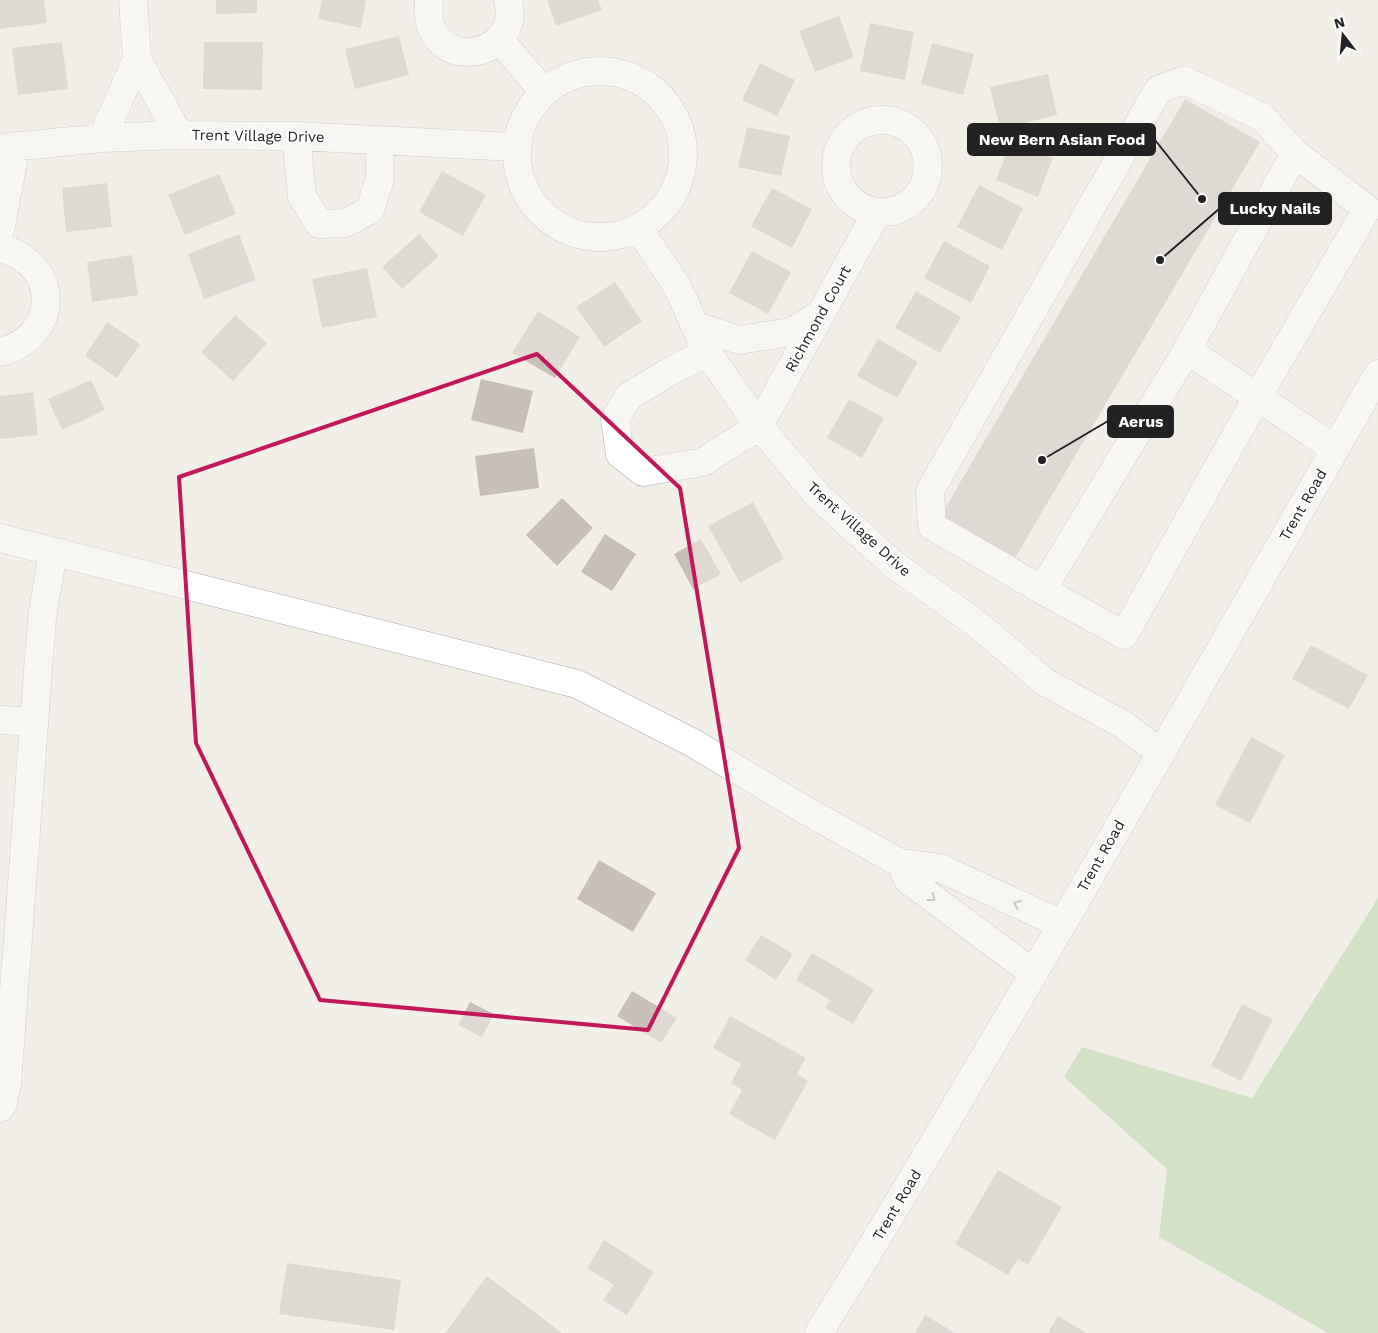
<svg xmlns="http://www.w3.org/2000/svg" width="1378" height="1333" viewBox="0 0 1378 1333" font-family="'Work Sans',sans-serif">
	<rect width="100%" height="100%" fill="#f2efe9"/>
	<path fill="#add19e" d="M1378,898V1333H1328L1159,1237L1167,1169L1064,1077L1082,1047L1252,1098Z"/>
	<path fill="#c7bfb8" d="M0,0H44L47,23L0,29Z
		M216,0H257V13L216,14Z
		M322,0H366L361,28L318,19Z
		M547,0H598L602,10L556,26Z
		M839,16L854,57L815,72L799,31Z
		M870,23L914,32L905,80L860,71Z
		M399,36L409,75L355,89L345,49Z
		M62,42L68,89L18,95L12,48Z
		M204,42H263L262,90L203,89Z
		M932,43L974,54L963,95L921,84Z
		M760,63L795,80L777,116L742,100Z
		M1048,74L1057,115L1000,129L990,87Z
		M1185,99L1260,142L1015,558L941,515Z
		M747,127L790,136L781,176L738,167Z
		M1011,141L1053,158L1038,197L996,180Z
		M442,171L486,195L463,236L419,212Z
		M219,174L236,214L185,235L168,195Z
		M107,183L112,227L66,232L62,188Z
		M979,185L1023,208L1002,250L957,227Z
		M772,188L812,209L792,248L751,226Z
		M239,234L256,280L204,299L188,254Z
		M419,234L439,256L402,289L382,267Z
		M944,241L990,266L971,303L924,278Z
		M752,251L791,272L768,314L729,293Z
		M132,255L138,295L92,302L87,262Z
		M367,268L377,317L322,328L312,279Z
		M615,282L642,321L604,347L576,307Z
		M916,291L961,317L940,353L895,328Z
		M538,311L580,337L555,378L512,353Z
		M235,315L267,343L233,381L201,352Z
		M107,322L140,344L117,378L85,356Z
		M878,339L918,362L897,398L857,376Z
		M481,379L533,391L523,433L471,420Z
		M91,380L105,410L62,430L48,399Z
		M33,392L38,435L0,439V396Z
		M849,399L884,418L862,458L827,438Z
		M534,448L539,488L480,496L475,456Z
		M562,498L593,528L557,566L526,535Z
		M753,502L784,559L740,583L708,526Z
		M605,534L636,554L612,591L581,572Z
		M701,539L721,574L693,589L674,554Z
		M1311,645L1368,675L1349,709L1292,679Z
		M1251,737L1285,755L1250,823L1215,805Z
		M599,860L656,893L633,932L577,899Z
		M761,935L793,954L776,980L745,960Z
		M812,953L874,989L853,1024L825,1008L830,1000L796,980Z
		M632,991L677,1018L661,1043L617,1016Z
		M470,1002L494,1014L482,1037L458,1025Z
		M1242,1004L1273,1019L1241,1081L1211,1066Z
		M730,1016L806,1058L797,1074L808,1081L775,1140L729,1114L742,1090L731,1083L741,1064L713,1048Z
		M998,1170L1062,1207L1028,1265L1018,1259L1008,1275L955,1244Z
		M604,1240L654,1272L627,1315L603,1300L614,1285L587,1268Z
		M287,1263L401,1280L394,1330L279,1314Z
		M487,1276L562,1333H445Z
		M925,1315L955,1333H915Z
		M1058,1316L1086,1333H1048Z"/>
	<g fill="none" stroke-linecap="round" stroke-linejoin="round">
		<defs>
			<path id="minor" d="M133,0L137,59
				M429,0C420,76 524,62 508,0
				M499,39L544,92
				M517 154a83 83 0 1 1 166 0a83 83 0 1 1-166 0Z
				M836 166a46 46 0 1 1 92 0a46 46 0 1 1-92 0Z
				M296,136L302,196L319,224L346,223L370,210L380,178L379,140
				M102,138L137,59L179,135
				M0,148L102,138L179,135L296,136L517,147
				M638,228L677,286L707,352L759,426L819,497L893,564L977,624L1045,682L1122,724L1161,753
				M0,231L16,146
				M0,248C61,263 61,337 0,352
				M696,326L739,340L791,332L821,314
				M1187,350L1295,153L1262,117L1184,80L1158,90L930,491L932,526L1042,590L1124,635L1258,396L1367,209L1295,153
				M707,352L669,372L629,396L615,419L620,454L643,472L703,462L759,426L877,212
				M0,538L577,684L693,743L803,809L900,863L940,868L1061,924
				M1042,590L1187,350L1335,449
				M0,720L34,722
				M900,863L908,880L1033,973
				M0,1108L3,1103L7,1084L42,618L53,552
				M819,1333C1012,1018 1194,695 1378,374"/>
		</defs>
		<use href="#minor" stroke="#a9a9a9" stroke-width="29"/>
		<use href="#minor" stroke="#fff" stroke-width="28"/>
	</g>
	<defs><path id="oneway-chevron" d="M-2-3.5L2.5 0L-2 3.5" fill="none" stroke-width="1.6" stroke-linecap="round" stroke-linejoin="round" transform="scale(1.25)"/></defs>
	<g stroke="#9c9c9c">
		<use href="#oneway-chevron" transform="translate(932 898) rotate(37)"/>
		<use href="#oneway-chevron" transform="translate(1017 904) rotate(-155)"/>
	</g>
	<path d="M0 0H1378V1333H0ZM537,354L680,488L739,848L648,1030L320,1000L196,743L179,477Z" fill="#f2efe9" fill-opacity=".55" fill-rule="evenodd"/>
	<path fill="none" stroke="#c2185b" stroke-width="4" stroke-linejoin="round" d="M537,354L680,488L739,848L648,1030L320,1000L196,743L179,477Z"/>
	<g text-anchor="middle" stroke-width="4" stroke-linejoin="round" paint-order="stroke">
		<g font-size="15" fill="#222" stroke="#fff">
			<text transform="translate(258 136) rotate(1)" y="5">Trent Village Drive</text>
			<text transform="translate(818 319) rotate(-61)" y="5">Richmond Court</text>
			<text transform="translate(1303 505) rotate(-60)" y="5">Trent Road</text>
			<text transform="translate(859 529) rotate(42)" y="5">Trent Village Drive</text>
			<text transform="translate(1101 856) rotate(-60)" y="5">Trent Road</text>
			<text transform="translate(897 1205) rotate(-59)" y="5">Trent Road</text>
		</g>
	</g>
	<path fill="none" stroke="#222" stroke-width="2" d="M1202 199L1155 140M1160 260L1219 209M1042 460L1108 421"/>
	<g fill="#222" stroke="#fff" stroke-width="2">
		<circle cx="1202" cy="199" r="5"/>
		<circle cx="1160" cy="260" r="5"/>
		<circle cx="1042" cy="460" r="5"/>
	</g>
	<g fill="#222" stroke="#222" stroke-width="2">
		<rect x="968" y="124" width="187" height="31" rx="5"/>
		<rect x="1219" y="193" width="112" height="31" rx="5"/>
		<rect x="1108" y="406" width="65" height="31" rx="5"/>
	</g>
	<g font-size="16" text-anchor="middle" font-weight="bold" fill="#fff">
		<text x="1062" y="145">New Bern Asian Food</text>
		<text x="1275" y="214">Lucky Nails</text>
		<text x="1141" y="427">Aerus</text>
	</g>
	<g transform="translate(1343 35) rotate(344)" stroke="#ffffff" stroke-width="4" paint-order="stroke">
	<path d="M0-4L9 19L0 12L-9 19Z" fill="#222222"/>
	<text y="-8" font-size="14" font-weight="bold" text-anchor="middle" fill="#222222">N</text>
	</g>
</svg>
